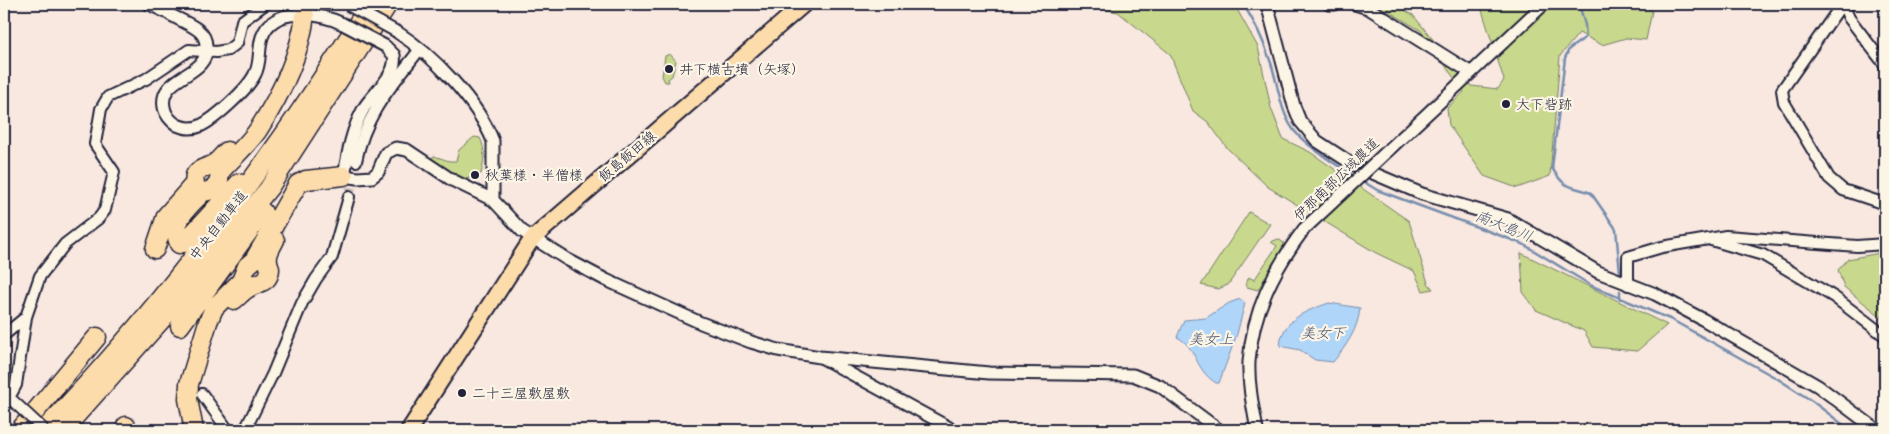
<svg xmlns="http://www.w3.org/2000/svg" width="1889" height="434" viewBox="0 0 1889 434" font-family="Kalam,'Klee One',sans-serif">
	<rect width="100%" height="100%" fill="#f8e8e0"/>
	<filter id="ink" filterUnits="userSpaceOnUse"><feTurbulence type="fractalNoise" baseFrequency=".02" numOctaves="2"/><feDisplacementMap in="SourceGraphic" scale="10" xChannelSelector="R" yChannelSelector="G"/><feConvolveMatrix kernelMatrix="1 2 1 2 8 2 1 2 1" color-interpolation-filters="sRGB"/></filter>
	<g filter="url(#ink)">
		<path fill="#c8d88c" stroke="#757d64" d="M1026,4H1234L1258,47L1271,108L1283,139L1310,152L1409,221L1428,283L1433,289L1423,291L1414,271L1376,253L1268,187L1227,148L1208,122L1193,111L1170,54L1118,12L1079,5Z
			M1376,4H1394L1413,15L1471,86L1498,89L1504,80L1480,4H1646L1652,11L1646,40L1626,38L1602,45L1579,33L1560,56L1550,176L1517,188L1484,176L1449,125L1447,108L1464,92L1420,30Z
			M670,54L676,61L672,76L668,79L669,82H665L662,76L665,56Z
			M474,137L480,138C486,149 484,162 481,174L466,179L429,160L434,156L449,161H456L459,150Z
			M1249,212L1270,224L1228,285L1218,289L1201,285Z
			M1278,239L1284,243V245L1258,290L1247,287L1246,283L1249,277L1254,280L1277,246L1271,242Z
			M1885,252V320L1844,287L1838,270L1848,259Z
			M1521,253L1667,325L1637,351L1593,347L1584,331L1536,310L1523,292Z"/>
		<path fill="#afd5f9" stroke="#778dad" d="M1240,299L1245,303L1237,334L1219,383H1216C1193,368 1198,348 1177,337L1184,320L1206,318L1229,303Z
			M1329,303L1360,308C1358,330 1346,346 1333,362L1315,360L1300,350L1280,346C1282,319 1306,311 1329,303Z"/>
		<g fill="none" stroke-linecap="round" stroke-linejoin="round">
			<path stroke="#778dad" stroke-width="2.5" d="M1243,4C1255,22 1264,42 1271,63C1278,84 1280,111 1293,129C1304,145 1338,166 1354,176
				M1579,4L1585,25L1586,37L1569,49L1565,58L1552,168C1567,192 1569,184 1591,193L1616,229L1620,273
				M1361,180L1377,190L1523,244L1592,286L1672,320L1778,379L1812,401L1850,430
				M1620,291V299"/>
			<path stroke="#cdc0bf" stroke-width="10" stroke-dasharray="10 5" stroke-linecap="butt" d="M349,197L356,161"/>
			<defs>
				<path id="minor" d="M148,4L171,15
					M1842,4L1782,90L1784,102L1829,178L1843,190L1885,204
					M1843,4L1849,18L1885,65
					M356,161C366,112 391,87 420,49
					M1711,240L1763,255L1834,297L1885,336
					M1628,285V257L1662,247L1726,236L1857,246L1885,244
					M4,335L26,317
					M820,357L954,430
					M202,394L228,430
					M4,401L9,398L16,385L26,317L40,276L65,244L99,218L105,210L114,172L95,144L101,109L108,97L146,79L189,50L216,52L228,50L237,43L242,21L265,4
					M245,430L273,373L302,303L316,279L332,257L349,197"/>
				<path id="tertiary" d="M1267,4L1294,106L1300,121L1317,141L1354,165L1422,194L1508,219L1598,272L1655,294L1704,320L1818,386L1877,430
					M1329,4H1335
					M1355,4L1368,8L1470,72
					M171,15C180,20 190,24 198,30C203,34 206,40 206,46C210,77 158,75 164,107C165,114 171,121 177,125C184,128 193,129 200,126C215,119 248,89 255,74C261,63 258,50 262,37C273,5 320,13 343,24
					M397,32C433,55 477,101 493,141V200
					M385,46L394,55C398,75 373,93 364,108C352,129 348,152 344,176L358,178L372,177L378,172L386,153L396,148L407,150L452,180L493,200L522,231L568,260L606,280L701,323L751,342L778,350L820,357L989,373L1133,375L1160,386L1219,430
					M1457,86L1544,4
					M1257,430C1253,408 1248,384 1249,362C1252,312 1274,269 1304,229"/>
				<path id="primary" d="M409,430L532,239L804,4"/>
				<path id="motorway" d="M184,243L239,183
					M179,244C170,221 188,207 203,192C214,191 221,184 219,173C231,159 248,145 258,130C280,96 300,56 305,15
					M155,249L166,216L195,183C192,170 203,169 212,165C217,163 222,156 227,151
					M234,300C238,297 242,292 247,289C257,281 269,285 270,269C265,257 269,251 275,240
					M180,326L263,212
					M20,430L97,337
					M44,430C168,301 275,156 370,4
					M63,430L181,298L269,188L388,4
					M125,430L126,426
					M194,430L188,399L189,384L208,322L214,308L241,281L247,266L254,260L298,184L306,180L344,176"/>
			</defs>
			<use href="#minor" stroke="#22223b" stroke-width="14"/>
			<use href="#tertiary" stroke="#22223b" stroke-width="15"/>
			<use href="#primary" stroke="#22223b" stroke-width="19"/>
			<use href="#motorway" stroke="#22223b" stroke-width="21"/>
			<use href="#minor" stroke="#fcf5e5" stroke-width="10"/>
			<use href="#tertiary" stroke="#fcf5e5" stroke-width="11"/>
			<use href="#primary" stroke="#fddcac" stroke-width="15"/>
			<use href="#motorway" stroke="#fddcac" stroke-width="18"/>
			<defs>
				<path id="minor-bridge" d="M348,5L397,32
					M13,401L44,430"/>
				<path id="tertiary-bridge" d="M343,24L385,46
					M1304,229L1457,86"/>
			</defs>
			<use href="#minor-bridge" stroke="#22223b" stroke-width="14" stroke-linecap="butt"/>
			<use href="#tertiary-bridge" stroke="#22223b" stroke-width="15" stroke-linecap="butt"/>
			<use href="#minor-bridge" stroke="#fcf5e5" stroke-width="10"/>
			<use href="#tertiary-bridge" stroke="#fcf5e5" stroke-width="11"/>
		</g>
	</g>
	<g fill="#22223b" stroke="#fcf5e5" stroke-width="2">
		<circle cx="669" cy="69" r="5"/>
		<circle cx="1506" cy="104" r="5"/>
		<circle cx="475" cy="175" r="5"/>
		<circle cx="462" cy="393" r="5"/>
	</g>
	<g text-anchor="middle" stroke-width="4.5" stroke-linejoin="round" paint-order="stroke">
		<g font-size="14" fill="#22223b" stroke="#fcf5e5" text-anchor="start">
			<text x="679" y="74">井下横古墳（矢塚）</text>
			<text x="1516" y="109">大下砦跡</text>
			<text x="485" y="180">秋葉様・半僧様</text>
			<text x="472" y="398">二十三屋敷屋敷</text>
		</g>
		<g font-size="14" fill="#22223b" stroke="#fcf5e5">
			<text transform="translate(627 156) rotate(-40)" y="5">飯島飯田線</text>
			<text transform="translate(1336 179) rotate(-44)" y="5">伊那南部広域農道</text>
			<text transform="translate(218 225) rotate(-52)" y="5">中央自動車道</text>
		</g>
		<g font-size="15" font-style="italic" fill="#4c5874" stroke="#fcf5e5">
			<text transform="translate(1504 226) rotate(22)" y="5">南大島川</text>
			<text x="1323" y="338">美女下</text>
			<text x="1211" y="344">美女上</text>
		</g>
	</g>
	<rect width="1889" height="434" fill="none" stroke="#fcf5e5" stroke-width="20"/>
	<rect x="10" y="10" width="1869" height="414" fill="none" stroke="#22223b" stroke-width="2" filter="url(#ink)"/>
</svg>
